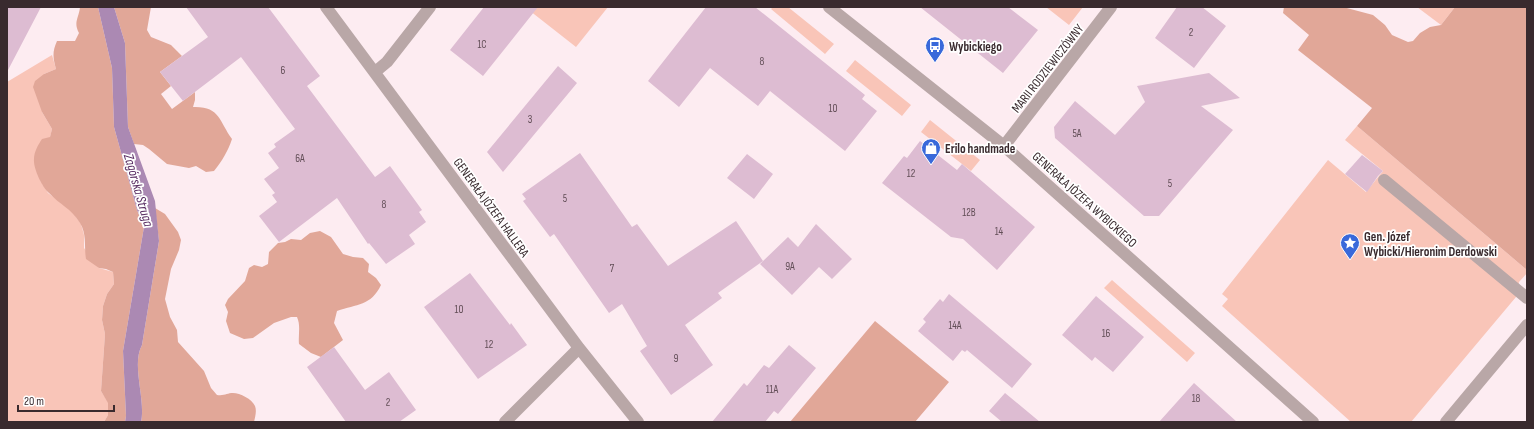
<svg xmlns="http://www.w3.org/2000/svg" width="1534" height="429" viewBox="0 0 1534 429" font-family="'Sofia Sans Condensed',sans-serif">
	<rect width="100%" height="100%" fill="#fdecf1"/>
	<path fill="#f9c5b8" d="M525,7H608L576,47Z
		M773,7H788L834,44L825,54L771,9Z
		M1046,7H1083L1069,25Z
		M1417,7H1455L1441,25Z
		M52,55L56,69L44,74L42,112L52,129L40,180L48,193L71,210L81,224L84,235V248L99,268L113,272L114,284L107,294L103,306L102,320L105,334L101,391L108,402V415L104,422H7V82Z
		M855,60L911,105L902,116L846,71Z
		M930,120L980,160L971,171L921,132Z
		M1357,126L1527,270V273L1519,282L1516,297L1411,422H1351L1222,306L1228,299L1222,294L1328,160L1366,192L1383,171L1345,140Z
		M1112,280L1195,353L1187,362L1104,288Z"/>
	<path fill="#e1a798" d="M80,7H98L112,68L114,127L137,210L144,227L123,351L126,416L125,422H104L108,415V403L101,391L105,334L102,320L103,306L107,294L114,284L113,272L106,269L99,268L86,259C84,248 87,234 80,223C71,208 60,205 49,193C42,187 33,168 34,159C34,152 38,145 42,139L50,137L52,129L42,112L33,87L35,81L44,74L56,69C53,58 52,52 57,41H75L79,33C73,22 79,18 80,7Z
		M114,7H151L147,30L151,37L171,45L182,56L160,72L171,86L161,94L172,109L195,92V100L193,107C220,106 219,121 232,139C228,151 222,161 214,171L206,172L196,166L189,168L167,164L149,149L143,145L134,144L128,127L125,43Z
		M1284,7H1343L1373,15L1385,25L1392,35L1408,42L1413,41L1420,33L1430,27L1441,25L1455,7H1527V270L1357,126L1372,108L1298,50L1309,35L1283,13Z
		M155,208L165,214L178,232L181,240L179,250L171,269L165,299L170,317L177,330L178,342L204,371L211,388L217,395C225,396 227,393 233,393C240,393 252,399 255,406C257,411 255,417 254,422H141C146,399 131,365 142,345L159,241Z
		M320,231L331,237L343,254L353,257L363,258L369,264L368,272L376,278L381,285C371,306 357,304 337,311L334,323L343,340L321,357L311,353L299,344C298,335 301,326 297,317H291L274,323L253,338L244,339L230,333L226,321L228,312L225,305L228,299L245,281L249,268L254,265L262,267L268,264L269,252L278,243L285,242L291,239L301,240L310,233Z
		M875,321L949,382L915,422H790Z"/>
	<path fill="#ab89b3" d="M98,7H114L125,43L128,127L155,201L159,241L142,345C131,365 146,399 141,422H125L126,416L123,351L144,227L137,210L114,127L112,68Z"/>
	<path fill="#ddbcd2" d="M7,7H41L7,72Z
		M186,7H268L320,76L307,86L375,177L390,166L422,210L419,212L426,222L409,235L415,244L386,264L369,243L368,244L337,198L279,242L259,216L277,202L272,195L275,193L264,179L279,168L268,153L276,147L274,144L295,129L241,57L183,101L160,72L208,37Z
		M484,7H538L483,76L450,50Z
		M706,7H755L865,95L862,99L877,111L845,151L770,91L758,106L710,68L679,107L648,81Z
		M920,7H1008L1038,30L1003,73Z
		M1177,7H1202L1226,26L1194,68L1155,38Z
		M558,66L577,83L503,172L487,152Z
		M1209,73L1240,98L1201,106L1233,130L1159,216H1144L1055,138L1054,127L1075,101L1115,135L1145,102L1137,86Z
		M920,141L957,170L962,164L1035,227L997,270L963,239L951,237L882,183L904,156L907,158Z
		M580,153L632,227L637,224L668,266L736,221L763,261L718,293L722,298L685,325L713,365L671,395L640,351L647,346L622,304L609,313L554,234L550,237L523,201L526,199L522,194Z
		M747,154L773,174L754,199L727,178Z
		M1362,155L1383,171L1378,176L1367,192L1345,174Z
		M816,224L852,259L832,279L819,267L792,295L760,264L788,237L798,247Z
		M470,273L510,325L511,323L527,345L478,379L424,307Z
		M949,294L1032,364L1012,388L967,350L965,352L962,350L953,361L918,331L926,322L923,319L940,299L943,302Z
		M1096,296L1144,337L1113,372L1095,357L1092,361L1062,335Z
		M789,345L816,368L778,414L774,411L765,422H712L744,383L747,386L764,365L769,368Z
		M334,347L365,390L389,372L416,410L399,422H346L307,367Z
		M1194,383L1237,422H1159Z
		M1005,393L1040,422H1002L989,411Z"/>
	<g fill="none" stroke-linecap="round" stroke-linejoin="round">
		<path stroke="#b9a7a7" stroke-width="12" d="M326,7L579,348L638,422
			M829,7L1004,146L1313,422
			M375,72L387,62L430,7
			M1004,146L1111,7
			M1384,180L1527,298
			M505,422L579,348
			M1446,422L1527,325"/>
	</g>
	<defs>
		<symbol id="bus-pin" viewBox="-11 -11 22 30"><path d="M0 17L-7.5 6A9.5 9.5 0 1 1 7.5 6Z" fill="#3969da" stroke="#fff"/><path d="M-5-6H5V4H4V6H2V4H-2V6H-4V4H-5ZM-3.5-4V0h7V-4ZM-3.5 1.2v1.5H-2V1.2ZM2 1.2v1.5H3.5V1.2Z" fill="#fff"/></symbol>
		<symbol id="shop-pin" viewBox="-11 -11 22 30"><path d="M0 17L-7.5 6A9.5 9.5 0 1 1 7.5 6Z" fill="#3969da" stroke="#fff"/><path d="M-5-2.5h2.3a2.7 3.5 0 0 1 5.4 0H5L5.5 6h-11ZM-1.5-2.5h3a1.5 2.3 0 0 0-3 0Z" fill="#fff"/></symbol>
		<symbol id="sight-pin" viewBox="-11 -11 22 30"><path d="M0 17L-7.5 6A9.5 9.5 0 1 1 7.5 6Z" fill="#3969da" stroke="#fff"/><path d="M0-6L1.8-2.2L6-1.7L2.9 1.2L3.7 5.4L0 3.3L-3.7 5.4L-2.9 1.2L-6-1.7L-1.8-2.2Z" fill="#fff"/></symbol>
	</defs>
	<g fill-rule="evenodd">
		<use href="#bus-pin" x="924" y="35" width="22" height="30"/>
		<use href="#shop-pin" x="920" y="137" width="22" height="30"/>
		<use href="#sight-pin" x="1339" y="232" width="22" height="30"/>
	</g>
	<g text-anchor="middle" stroke-width="3.5" stroke-linejoin="round" paint-order="stroke">
		<g font-size="11" fill="#624e57">
			<text x="1191" y="36">2</text>
			<text x="482" y="48">1C</text>
			<text x="762" y="65">8</text>
			<text x="283" y="74">6</text>
			<text x="833" y="112">10</text>
			<text x="530" y="123">3</text>
			<text x="1077" y="137">5A</text>
			<text x="300" y="162">6A</text>
			<text x="911" y="177">12</text>
			<text x="1170" y="187">5</text>
			<text x="565" y="202">5</text>
			<text x="384" y="208">8</text>
			<text x="969" y="216">12B</text>
			<text x="999" y="235">14</text>
			<text x="790" y="270">9A</text>
			<text x="612" y="272">7</text>
			<text x="459" y="313">10</text>
			<text x="955" y="329">14A</text>
			<text x="1106" y="337">16</text>
			<text x="489" y="348">12</text>
			<text x="676" y="362">9</text>
			<text x="772" y="393">11A</text>
			<text x="1196" y="402">18</text>
			<text x="388" y="406">2</text>
		</g>
		<g font-size="13" font-weight="bold" fill="#392a2e" stroke="#fff" text-anchor="start">
			<text x="949" y="51">Wybickiego</text>
			<text x="945" y="153">Erilo handmade</text>
			<text x="1364" y="241">Gen. Józef<tspan x="1364" dy="15">Wybicki/Hieronim Derdowski</tspan></text>
		</g>
		<g font-size="13" fill="#392a2e" stroke="#fff">
			<text transform="translate(1047 68) rotate(-52)" y="5">MARII RODZIEWICZÓWNY</text>
			<text transform="translate(1085 199) rotate(42)" y="5">GENERAŁA JÓZEFA WYBICKIEGO</text>
			<text transform="translate(492 207) rotate(54)" y="5">GENERAŁA JÓZEFA HALLERA</text>
		</g>
		<g font-size="14" font-style="italic" fill="#572b61" stroke="#fff">
			<text transform="translate(139 190) rotate(74)" y="5">Zagórska Struga</text>
		</g>
	</g>
	<rect width="1534" height="429" fill="none" stroke="#392a2e" stroke-width="16"/>
	<path d="M18 405v6h96v-6" fill="none" stroke="#392a2e" stroke-width="2"/>
	<text x="24" y="405" font-size="12" fill="#392a2e" stroke="#ffffff" stroke-width="3" paint-order="stroke">20 m</text>
</svg>
